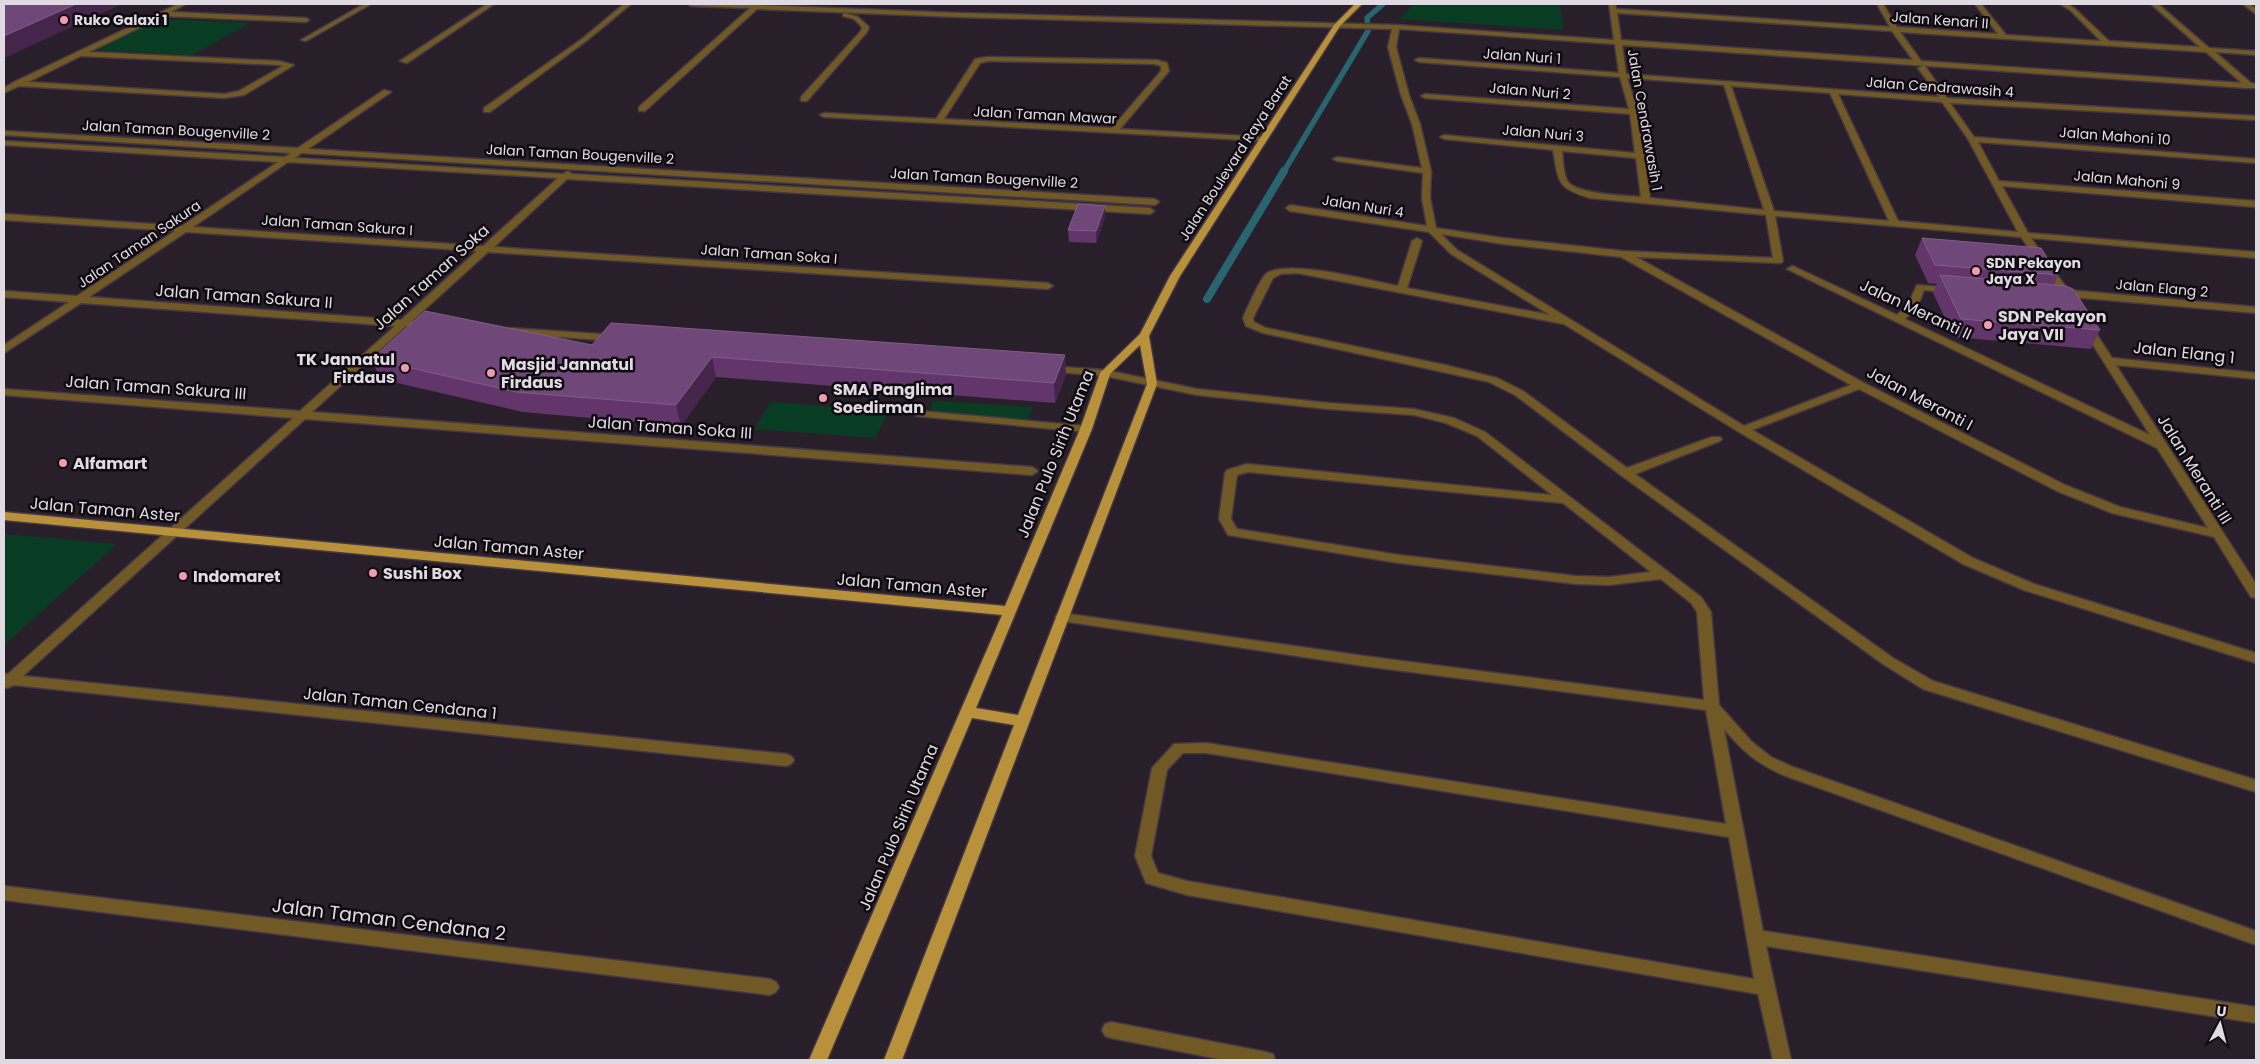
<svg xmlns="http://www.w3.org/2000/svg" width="2260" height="1064" viewBox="0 0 2260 1064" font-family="Poppins,sans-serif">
	<rect width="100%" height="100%" fill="#291f2b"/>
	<path fill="#093d23" d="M1413,4H1560L1563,30L1400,19Z
		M159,19L250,23L192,55L97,50Z
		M933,401L1033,407L1026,422L928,413Z
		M771,402L889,411L875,438L754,429Z
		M4,534L117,544L4,645Z"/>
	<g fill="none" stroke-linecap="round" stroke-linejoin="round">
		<path stroke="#27656f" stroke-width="5.5" d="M1283,173L1368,31L1367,18L1383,4"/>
		<path stroke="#27656f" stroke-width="8" d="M1207,299L1284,171"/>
		<defs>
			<path id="minor" d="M178,4H186L171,12L306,18L309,20L306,22L164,16L89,52L279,61L294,65L244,95L224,98L19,86L4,93V88L14,82ZM81,56L279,65L283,66L239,91L224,94L28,82Z
				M364,4H371L306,41L301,40Z
				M487,4H494L407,63L400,61Z
				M624,4H631L586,41L490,112H484V108L582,39Z
				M688,4H733L959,13L1396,25L1614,40L1609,4H1615L1616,9L1890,27L1877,4H1883L1897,27L1998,34L1975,4H1981L2006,35L2101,41L2070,10L2060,4H2067L2074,8L2109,41L2200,47L2151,4H2158L2209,48L2256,51V55L2215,52L2251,83L2256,84V88H2247L1622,45L1626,74L1939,97L1918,68L1922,66H1925L1947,98L2256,116V120L1950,103L1974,137L2256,159V163L1978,142L1999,181L2256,201V207L2002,186L2028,233L2256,252V258L2031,238L2068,290L2256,307V313L2072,297V301H2066L2021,237L1775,216L1783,261L1781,263L1636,257L1864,383L2065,485L2120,507L2208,528L2157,448L1787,269L1792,266L1795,267L1897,315L1908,305L1917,285L1954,288V292L1951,293L1924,290L1918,306L1905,319L2150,435L2081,326L2082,324H2090L2112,358L2256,373V379L2116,365L2256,584V598L2251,597L2214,537L2112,513L2057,491L1859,389L1752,430L1973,558L2034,584L2256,653V663L2024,590L1963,564L1739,432L1564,324L1297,273L1281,274L1273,278L1253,318L1254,322L1266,328L1445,365L1497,378L1523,391L1627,468L1712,437H1720L1722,439L1720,441L1635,474L1893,658L1933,681L2256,780V792L1923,689L1883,664L1622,476L1515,395L1489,382L1263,333L1246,326L1243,318C1247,309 1260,279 1266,274C1285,258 1372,281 1398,286L1412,241L1417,238L1422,241L1407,288L1550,315L1451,254L1429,232L1290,211L1286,208L1290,205L1427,226L1422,198L1423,173L1337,161L1333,159L1337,157L1422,168L1412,124L1401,95L1388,47L1392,29L959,17L757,9L645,111H639V107L750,8L691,6ZM1617,13L1892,31L1913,60L1621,40ZM1399,29L1615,44L1619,73L1419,58L1415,60L1419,62L1620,77L1629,109L1425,94L1421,96L1425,98L1630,114L1635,153L1444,135L1440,137L1444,139L1553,150C1559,182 1556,188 1590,198L1766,215L1773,258L1623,251L1503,238L1436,228L1430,198L1431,171L1420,124L1409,95L1396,47ZM1900,32L2206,52L2242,83L1921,61ZM1627,78L1724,85L1764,210L1650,198L1638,112ZM1731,86L1830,93L1889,221L1774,211ZM1838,94L1942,102L1968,139L2018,232L1898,221ZM1562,151L1636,158L1641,197C1626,196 1577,194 1568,182C1563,174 1563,160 1562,151ZM1441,234L1503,244L1621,257L1851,385L1744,426L1457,250Z
				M2243,4H2250L2256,9V14Z
				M845,13L858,17L869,27L867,32L807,101H801V97L861,31L862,27L854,19L843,16V14Z
				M988,57L1157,60L1167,63L1169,71L1120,129L1264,137L1268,139L1264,141L824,117L820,115L824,113L936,119L975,59ZM988,61L1154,64L1161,66V71L1112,128L944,119L980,63Z
				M384,90L391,92L308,149L1155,199L1159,202L1155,205L301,153L295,158L563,174L568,171L572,174L1150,208L1154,211L1150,214L567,179L494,247L1048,283L1053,286L1048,289L488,252L412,321L432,323V327L406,326L312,412L1032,467L1038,471L1032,475L305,419L23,676L786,754L791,756L794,760L791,764L786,766L14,685L7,688L4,687V674H8L293,418L4,395V389L300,411L395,326L81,303L4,353V345L69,302L4,297V291L77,296L175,231L4,220V214L182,226L278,162L4,145V141L285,157L291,153L4,135V131L298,148ZM288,162L558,178L483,246L193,227ZM186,232L477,251L401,320L89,297Z
				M510,328L615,335L620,338L615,341L506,333V329Z
				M1049,366L1105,370L1197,389L1328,403L1414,409L1454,418L1485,432L1701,597L1711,612L1719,705L1752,742L1771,757L1793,767L2256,931V945L1783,775C1756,763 1743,751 1724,729L1763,931L2256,1007V1023L1766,946L1791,1060H1773L1758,994L1187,895L1146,883L1135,856L1152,768L1174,744L1206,743L1726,824L1706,710L1364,666L1062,621L1057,620L1055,617L1057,614L1062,613L1364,656L1704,700L1697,612L1691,603L1661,579L1609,585L1576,584L1399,563L1228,535L1219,519L1225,473L1227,470L1247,464L1552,495L1477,436L1446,423L1414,415L1328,409L1197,395L1105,376L1045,371L1044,369ZM1248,472L1563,503L1651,572L1609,577L1576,576L1399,555L1237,529L1231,519L1237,475ZM1183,753H1206L1729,837L1754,979L1187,881L1158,873L1151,856L1167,770Z
				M920,411L1086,426L1092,429L1086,432L916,416L914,414Z
				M4,886L770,979L776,982L779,987L776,992L770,995L4,900Z
				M1111,1022L1266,1052L1273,1054L1275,1060H1224L1111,1038L1105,1036L1102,1030L1105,1024Z"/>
			<path id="major" d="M1355,4H1362L1340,26L1180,276L1149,336L1157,384L902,1060H884L1014,725L972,718L827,1060H809L1002,615L4,520V512L1005,606L1080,429L1100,373L1140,334L1170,276L1334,25ZM1140,345L1147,384L1018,715L976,708L1092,429L1110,374Z"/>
		</defs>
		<use href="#minor" stroke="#433945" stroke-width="3"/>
		<use href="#major" stroke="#433945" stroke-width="3"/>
		<use href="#minor" fill="#715926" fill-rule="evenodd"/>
		<use href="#major" fill="#b9913a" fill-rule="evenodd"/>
	</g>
	<path fill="#62356b" d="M1105,217L1096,243L1069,242L1068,230Z
		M1922,238L2058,275L2054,285L2100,330L2091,349L1954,337L1933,293L1937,284L1928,283L1915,255Z
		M592,345L1066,375L1055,403L716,377L681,426L523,412L380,379L372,359Z"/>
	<path fill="#45254c" d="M76,4H122L4,58V36Z
		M1105,206V217L1096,243V231Z
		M1065,355L1066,375L1055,403L1054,383Z
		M712,357L716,377L681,426L676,405Z"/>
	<path fill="#6f4778" stroke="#815e88" d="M4,4H76L4,36Z
		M1078,204L1105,206L1096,231L1068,230Z
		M1922,238L2041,248L2058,275L1935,265Z
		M1940,275L2066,286L2073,289L2100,330L1961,319Z
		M425,311L592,345L611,323L1065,355L1054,383L712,357L676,405L516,392L372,359Z"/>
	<g fill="#f19ab2" stroke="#0f0a10" stroke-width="2">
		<circle cx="64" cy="20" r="5"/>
		<circle cx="1976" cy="271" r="5"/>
		<circle cx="1988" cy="325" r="5"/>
		<circle cx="405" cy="368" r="5"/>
		<circle cx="491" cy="373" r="5"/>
		<circle cx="823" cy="398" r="5"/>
		<circle cx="63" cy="463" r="5"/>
		<circle cx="373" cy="573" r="5"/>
		<circle cx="183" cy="576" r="5"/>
	</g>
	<g text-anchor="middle" stroke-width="5" stroke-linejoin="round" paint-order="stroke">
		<g font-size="14" font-weight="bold" fill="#e0dae2" stroke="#0f0a10" text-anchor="start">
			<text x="74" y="25">Ruko Galaxi 1</text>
			<text x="1986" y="268">SDN Pekayon<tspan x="1986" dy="16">Jaya X</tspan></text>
		</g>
		<g font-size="14" fill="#e0dae2" stroke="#0f0a10">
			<text transform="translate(1940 20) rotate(4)" y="5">Jalan Kenari II</text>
			<text transform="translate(1522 56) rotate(4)" y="5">Jalan Nuri 1</text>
			<text transform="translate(1940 87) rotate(4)" y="5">Jalan Cendrawasih 4</text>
			<text transform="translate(1530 91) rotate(5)" y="5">Jalan Nuri 2</text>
			<text transform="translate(1045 115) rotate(3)" y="5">Jalan Taman Mawar</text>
			<text transform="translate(1645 120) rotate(80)" y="5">Jalan Cendrawasih 1</text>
			<text transform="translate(176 130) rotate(3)" y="5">Jalan Taman Bougenville 2</text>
			<text transform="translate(1543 133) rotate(5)" y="5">Jalan Nuri 3</text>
			<text transform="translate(2115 136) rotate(4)" y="5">Jalan Mahoni 10</text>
			<text transform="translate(580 154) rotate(3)" y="5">Jalan Taman Bougenville 2</text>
			<text transform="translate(1235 158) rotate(-57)" y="5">Jalan Boulevard Raya Barat</text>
			<text transform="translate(984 178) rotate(3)" y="5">Jalan Taman Bougenville 2</text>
			<text transform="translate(2127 180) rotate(5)" y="5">Jalan Mahoni 9</text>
			<text transform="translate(1363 206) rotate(9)" y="5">Jalan Nuri 4</text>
			<text transform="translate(337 225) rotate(4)" y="5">Jalan Taman Sakura I</text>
			<text transform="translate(139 244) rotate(-34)" y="5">Jalan Taman Sakura</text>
			<text transform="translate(769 254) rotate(4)" y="5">Jalan Taman Soka I</text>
			<text transform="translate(2162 288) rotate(5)" y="5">Jalan Elang 2</text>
		</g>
		<g font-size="16" fill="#e0dae2" stroke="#0f0a10">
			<text transform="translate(431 277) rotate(-42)" y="6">Jalan Taman Soka</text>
			<text transform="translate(244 296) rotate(4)" y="6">Jalan Taman Sakura II</text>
			<text transform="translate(1916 309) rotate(25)" y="6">Jalan Meranti II</text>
			<text transform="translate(2184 352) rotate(6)" y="6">Jalan Elang 1</text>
			<text transform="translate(156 387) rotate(4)" y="6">Jalan Taman Sakura III</text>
			<text transform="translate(1920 398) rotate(28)" y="6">Jalan Meranti I</text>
			<text transform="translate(670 427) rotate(4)" y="6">Jalan Taman Soka III</text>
			<text transform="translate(1055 454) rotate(-68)" y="6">Jalan Pulo Sirih Utama</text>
			<text transform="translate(2195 469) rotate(58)" y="6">Jalan Meranti III</text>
			<text transform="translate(105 509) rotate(5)" y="6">Jalan Taman Aster</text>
			<text transform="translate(509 547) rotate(5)" y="6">Jalan Taman Aster</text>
			<text transform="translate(912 585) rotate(5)" y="6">Jalan Taman Aster</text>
			<text transform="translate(400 703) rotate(6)" y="6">Jalan Taman Cendana 1</text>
			<text transform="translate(898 827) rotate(-67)" y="6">Jalan Pulo Sirih Utama</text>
		</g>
		<g font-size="16" font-weight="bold" fill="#e0dae2" stroke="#0f0a10" text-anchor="start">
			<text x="1998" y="322">SDN Pekayon<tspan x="1998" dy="18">Jaya VII</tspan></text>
			<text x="395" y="365" text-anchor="end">TK Jannatul<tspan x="395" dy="18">Firdaus</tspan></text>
			<text x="501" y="370">Masjid Jannatul<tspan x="501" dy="18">Firdaus</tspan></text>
			<text x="833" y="395">SMA Panglima<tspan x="833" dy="18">Soedirman</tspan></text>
			<text x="73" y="469">Alfamart</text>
			<text x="383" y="579">Sushi Box</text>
			<text x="193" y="582">Indomaret</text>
		</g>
		<g font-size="19" fill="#e0dae2" stroke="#0f0a10">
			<text transform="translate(389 919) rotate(7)" y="7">Jalan Taman Cendana 2</text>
		</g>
	</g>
	<rect width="2260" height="1064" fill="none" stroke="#e0dae2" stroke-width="10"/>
	<g transform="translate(2220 1024) rotate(7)" stroke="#0f0a10" stroke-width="4" paint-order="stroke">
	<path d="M0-4L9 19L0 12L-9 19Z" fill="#e0dae2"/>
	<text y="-8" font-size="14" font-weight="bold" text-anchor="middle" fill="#e0dae2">U</text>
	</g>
</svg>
